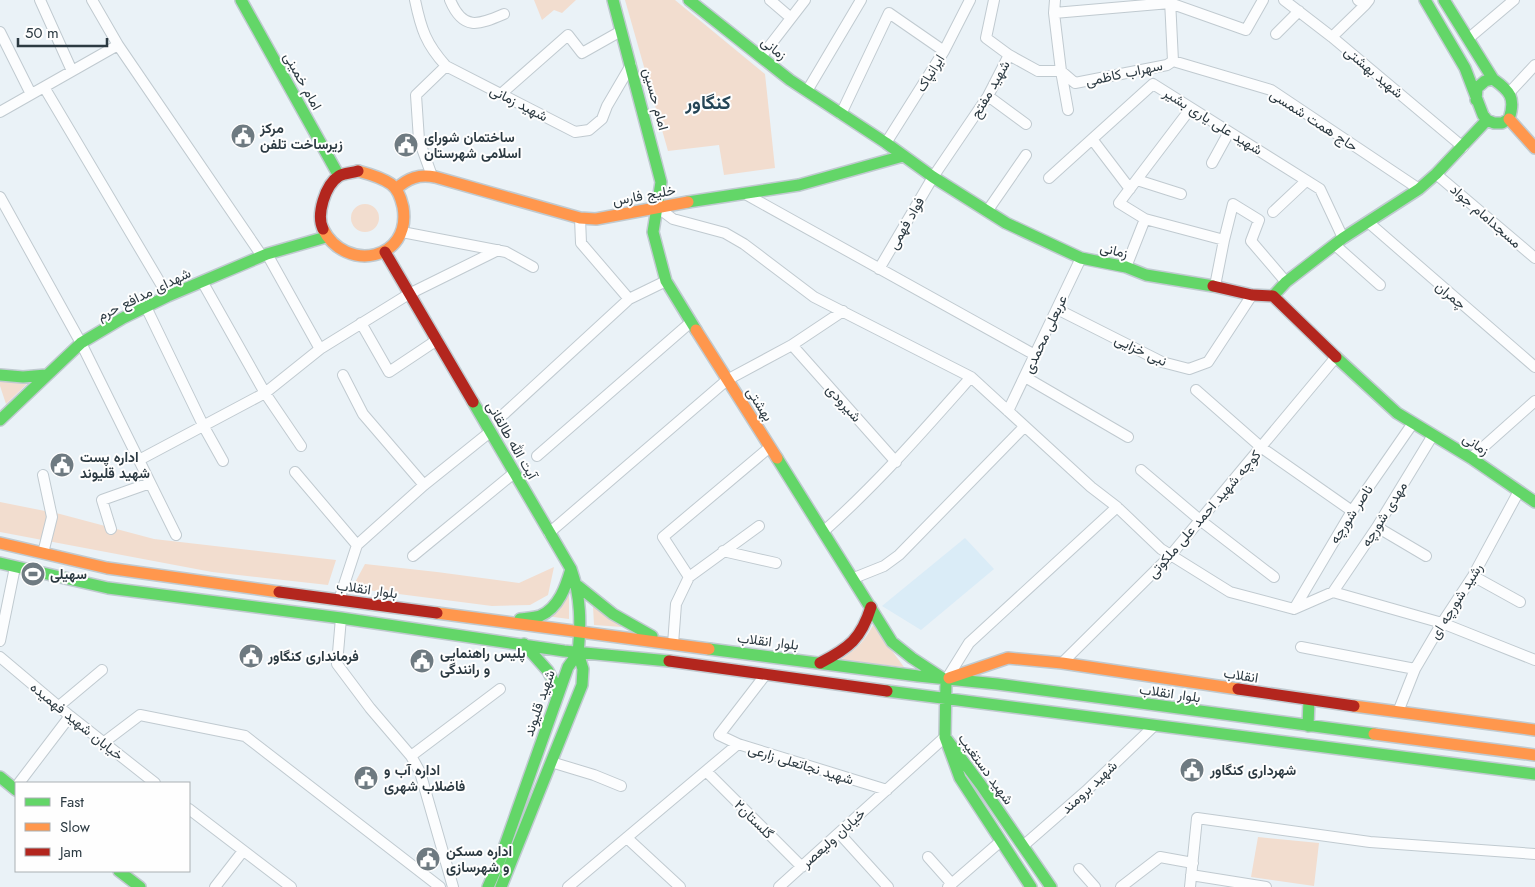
<svg xmlns="http://www.w3.org/2000/svg" width="1535" height="887" viewBox="0 0 1535 887" font-family="Jost,Vazirmatn,sans-serif">
	<rect width="100%" height="100%" fill="#eaf2f7"/>
	<path fill="#daecf7" d="M965,538L994,569L921,630L882,606Z"/>
	<path fill="#f2ddcf" d="M534,0H576L562,13L554,10L542,20Z
		M625,0H675L765,74L775,168L724,175L719,145L668,151Z
		M351 218a14 14 0 1 1 28 0a14 14 0 1 1-28 0Z
		M0,381L29,382L6,404L0,386Z
		M0,502L60,514L154,539L336,560L328,585L212,572L0,532Z
		M365,564L437,572L519,583L554,567L548,595L530,605L492,606L352,588Z
		M569,593V619L546,616Z
		M593,606L622,627L594,625Z
		M873,625L904,667L840,660C856,650 865,641 873,625Z
		M1258,837L1319,843L1314,886L1251,877Z"/>
	<g fill="none" stroke-linecap="round" stroke-linejoin="round">
		<defs>
			<path id="street" d="M40,0L72,71
				M92,0L118,45L262,256
				M415,0C421,29 426,44 446,66L575,132L589,130L602,119L607,106L631,65
				M450,0C463,31 478,25 504,14
				M770,0L791,18
				M994,0L986,38L1009,55
				M1055,0L1054,13L1061,71L1075,83L1167,65L1173,61
				M1170,0L1173,61L1271,90L1419,189
				M1284,0L1332,37L1463,147
				M1358,0L1365,5L1369,0
				M1054,13L1170,3L1246,30L1263,0
				M0,32L31,94
				M1276,34L1299,11
				M1332,37L1365,5
				M1469,38L1514,0
				M761,57L805,0
				M44,87L168,296
				M807,91L861,0
				M1509,93L1535,65
				M501,94L568,35L582,53L621,31
				M988,96L1026,124
				M0,112L118,45
				M841,114L889,13L944,51
				M1092,139L1130,189
				M886,143L944,51L970,0
				M1212,163L1229,132
				M1436,174L1535,258
				M432,176L419,140L416,95L446,66
				M1049,178L1153,84L1320,189L1343,238
				M1137,180L1181,194
				M747,195L1035,355
				M0,197L81,343L176,535
				M657,207L673,219L725,233L744,244L814,297L971,377L1091,487L1117,507L1161,549L1230,592L1294,609L1333,592L1442,623L1535,660
				M988,210L1026,155
				M1273,212L1306,181
				M580,218L581,243L629,299
				M1145,219L1224,240
				M1368,222L1535,367
				M402,232L506,252L533,267
				M1335,245L1380,285
				M267,254L320,349
				M1126,267L1145,219L1119,203L1191,108
				M879,269L933,177L988,96L1009,55L1038,71H1061L1068,110
				M203,283L265,393L301,446
				M1215,286L1224,240L1233,204L1259,220L1251,241L1286,282
				M146,307L204,427L223,461
				M1057,309L1162,362L1189,369L1208,362L1252,295
				M361,323L389,372L437,340
				M792,345L896,462
				M343,375L363,414L424,485
				M1025,377L1128,437
				M1196,390L1262,448L1352,511
				M1008,411L1081,258
				M504,414L629,299L666,281
				M537,456L691,322
				M1471,458L1535,401
				M139,460L265,393L320,349L409,294L498,250
				M1141,470L1200,520L1274,577
				M295,472L357,545
				M43,475L52,517L43,553
				M1377,527L1426,556
				M111,529L102,500L150,483
				M824,531C878,483 924,430 971,377
				M549,533L727,380L792,345L843,311
				M723,551L776,563
				M413,556L514,473
				M1473,576L1520,602
				M689,577L663,537L770,447
				M854,578L884,566L899,555L1024,427
				M1333,592L1377,527L1433,435
				M339,600L357,545L424,485L490,432
				M1294,609L1352,511L1413,423
				M341,618L337,664L370,708L411,756L420,772L453,887
				M0,641L15,567
				M673,644L676,604L689,577L759,526
				M1301,647L1415,669
				M0,657L70,716L155,783
				M1062,663L1170,556L1336,357
				M766,674L719,735L738,744L887,790
				M946,680L969,643L1117,507
				M59,706L102,670
				M1398,712L1415,669L1442,623L1473,576L1519,491
				M103,743L140,715L245,736L440,887
				M411,756L500,689
				M551,762L594,775L621,786
				M706,771L802,867
				M19,783L70,716
				M189,809L291,887
				M839,833L888,887
				M627,838L680,887
				M1023,846L1086,791L1154,726
				M928,857L952,884
				M1079,869L1095,887
				M1191,875L1266,887
				M215,887L243,851
				M568,887L738,744
				M779,887L945,737
				M948,887L1001,841
				M1121,887L1160,857L1193,863
				M1190,887L1197,818L1370,842L1535,854"/>
			<path id="fast" d="M241,0L339,176
				M613,0L661,182L653,232L666,281L696,330
				M689,0L790,80L886,143L933,177L1006,223L1081,258L1126,267L1146,275L1213,286
				M1425,0L1465,68L1483,115L1487,120L1494,123H1502L1509,119C1516,98 1510,91 1493,79L1485,81L1477,88L1476,100
				M1444,0L1493,79
				M688,202L799,185L903,156
				M1273,296L1286,282L1343,238L1419,189L1436,174L1487,120
				M1336,357L1397,413L1471,458L1535,502
				M0,375L23,377L46,375
				M473,402L571,569C581,597 581,624 578,653
				M0,420L81,343L123,318L168,296L267,254L326,237
				M777,458L892,642L912,658L944,679
				M0,563L108,588L341,618L564,651L669,661
				M578,586L613,614L652,636
				M520,619C527,618 534,618 540,616C559,608 566,586 571,569
				M524,644L548,671L559,692
				M709,649L918,676L997,684L1374,734
				M887,691L1535,774
				M1308,726L1309,700
				M945,737L946,680
				M0,777L16,790
				M119,871L140,887
				M488,887L499,862L568,667L578,653
				M501,887L582,685L583,669L578,653
				M1031,887L960,778L945,737L981,785L1051,887"/>
			<path id="slow" d="M1509,119L1535,148
				M396,189C408,178 419,174 435,177L580,218L596,219L688,202
				M323,229C345,273 412,261 403,207C401,198 398,189 391,184C381,177 369,174 358,171
				M696,330L777,458
				M0,543L107,568L279,592
				M437,613L709,649
				M949,678L1008,658L1062,663L1238,689
				M1354,706L1535,730
				M1374,734L1535,755"/>
			<path id="jam" d="M323,229C316,215 325,185 339,176C344,173 352,173 358,171
				M385,252L473,402
				M1213,286L1252,295L1273,296L1336,357
				M279,592L437,613
				M669,661L887,691
				M820,663C849,648 861,639 871,607
				M1238,689L1354,706"/>
		</defs>
		<use href="#street" stroke="#c0cad0" stroke-width="12"/>
		<use href="#fast" stroke="#c0cad0" stroke-width="14"/>
		<use href="#slow" stroke="#c0cad0" stroke-width="14"/>
		<use href="#jam" stroke="#c0cad0" stroke-width="14"/>
		<use href="#street" stroke="#fcfdfe" stroke-width="10"/>
		<use href="#fast" stroke="#63d668" stroke-width="11"/>
		<use href="#slow" stroke="#ff974d" stroke-width="11"/>
		<use href="#jam" stroke="#b3261e" stroke-width="11"/>
	</g>
	<defs>
		<symbol id="civic-disc" viewBox="-11 -11 22 22"><circle r="9.5" fill="#6e7a81" stroke="#fefefe"/><path d="M-.6-6.5H3V-4.5H.6V-3L4-1V1h2V6H-6V1h2V-1L-.6-3ZM-1.2 2.5V6h2.4V2.5Z" fill="#fff"/></symbol>
		<symbol id="stadium-disc" viewBox="-11 -11 22 22"><circle r="9.5" fill="#6e7a81" stroke="#fefefe"/><path d="M0-5a6.5 5 0 1 0 0 10a6.5 5 0 1 0 0-10ZM-3.5-1.8h7v3.6h-7Z" fill="#fff"/></symbol>
	</defs>
	<g fill-rule="evenodd">
		<use href="#civic-disc" x="229" y="122" width="28" height="28"/>
		<use href="#civic-disc" x="392" y="131" width="28" height="28"/>
		<use href="#civic-disc" x="48" y="451" width="28" height="28"/>
		<use href="#stadium-disc" x="19" y="560" width="28" height="28"/>
		<use href="#civic-disc" x="237" y="642" width="28" height="28"/>
		<use href="#civic-disc" x="408" y="647" width="28" height="28"/>
		<use href="#civic-disc" x="1178" y="756" width="28" height="28"/>
		<use href="#civic-disc" x="352" y="764" width="28" height="28"/>
		<use href="#civic-disc" x="414" y="845" width="28" height="28"/>
	</g>
	<g text-anchor="middle" stroke-width="4" stroke-linejoin="round" paint-order="stroke">
		<g font-size="14" fill="#2c3a42" stroke="#fefefe">
			<text transform="translate(774 48) rotate(38)" y="5">زمانی</text>
			<text transform="translate(1374 72) rotate(40)" y="5">شهید بهشتی</text>
			<text transform="translate(930 73) rotate(-58)" y="5">ایرانپاک</text>
			<text transform="translate(1124 73) rotate(-12)" y="5">سهراب کاظمی</text>
			<text transform="translate(303 81) rotate(61)" y="5">امام خمینی</text>
			<text transform="translate(990 89) rotate(-60)" y="5">شهید مفتح</text>
			<text transform="translate(656 99) rotate(75)" y="5">امام حسین</text>
			<text transform="translate(519 103) rotate(27)" y="5">شهید زمانی</text>
			<text transform="translate(1314 120) rotate(33)" y="5">حاج همت شمسی</text>
			<text transform="translate(1213 121) rotate(32)" y="5">شهید علی یاری بشیر</text>
			<text transform="translate(644 195) rotate(-10)" y="5">خلیج فارس</text>
			<text transform="translate(1486 216) rotate(41)" y="5">مسجدامام جواد</text>
			<text transform="translate(906 223) rotate(-60)" y="5">فواد فهمی</text>
			<text transform="translate(1114 250) rotate(14)" y="5">زمانی</text>
			<text transform="translate(144 294) rotate(-26)" y="5">شهدای مدافع حرم</text>
			<text transform="translate(1451 295) rotate(40)" y="5">چمران</text>
			<text transform="translate(1045 334) rotate(-65)" y="5">عربعلی محمدی</text>
			<text transform="translate(1141 350) rotate(25)" y="5">نبی خزایی</text>
			<text transform="translate(844 403) rotate(48)" y="5">شیرودی</text>
			<text transform="translate(760 404) rotate(58)" y="5">بهشتی</text>
			<text transform="translate(512 440) rotate(60)" y="5">آیت الله طالقانی</text>
			<text transform="translate(1476 444) rotate(33)" y="5">زمانی</text>
			<text transform="translate(1204 514) rotate(-49)" y="5">کوچه شهید احمد علی ملکوتی</text>
			<text transform="translate(1351 514) rotate(-57)" y="5">ناصر شورچه</text>
			<text transform="translate(1384 514) rotate(-58)" y="5">مهدی شورچه</text>
			<text transform="translate(367 589) rotate(8)" y="5">بلوار انقلاب</text>
			<text transform="translate(1456 601) rotate(-58)" y="5">رشید شورچه ای</text>
			<text transform="translate(768 641) rotate(7)" y="5">بلوار انقلاب</text>
			<text transform="translate(1241 675) rotate(9)" y="5">انقلاب</text>
			<text transform="translate(1170 693) rotate(8)" y="5">بلوار انقلاب</text>
			<text transform="translate(539 703) rotate(-71)" y="5">شهید قلیوند</text>
			<text transform="translate(77 721) rotate(39)" y="5">خیابان شهید فهمیده</text>
			<text transform="translate(801 764) rotate(17)" y="5">شهید نجاتعلی زارعی</text>
			<text transform="translate(986 769) rotate(54)" y="5">شهید دستغیب</text>
			<text transform="translate(1089 787) rotate(-43)" y="5">شهید برومند</text>
			<text transform="translate(754 819) rotate(45)" y="5">گلستان۲</text>
			<text transform="translate(833 838) rotate(-42)" y="5">خیابان ولیعصر</text>
		</g>
		<g font-size="14" font-weight="bold" fill="#2c3a42" stroke="#fefefe" text-anchor="start">
			<text x="260" y="133">مرکز<tspan x="260" dy="16">زیرساخت تلفن</tspan></text>
			<text x="424" y="142">ساختمان شورای<tspan x="424" dy="16">اسلامی شهرستان</tspan></text>
			<text x="80" y="462">اداره پست<tspan x="80" dy="16">شهید قلیوند</tspan></text>
			<text x="50" y="579">سهیلی</text>
			<text x="440" y="658">پلیس راهنمایی<tspan x="440" dy="16">و رانندگی</tspan></text>
			<text x="268" y="661">فرمانداری کنگاور</text>
			<text x="384" y="775">اداره آب و<tspan x="384" dy="16">فاضلاب شهری</tspan></text>
			<text x="1210" y="775">شهرداری کنگاور</text>
			<text x="446" y="856">اداره مسکن<tspan x="446" dy="16">و شهرسازی</tspan></text>
		</g>
		<g font-size="19" font-weight="bold" fill="#254556" stroke="#fefefe">
			<text x="708" y="109">کنگاور</text>
		</g>
	</g>
	<rect x="15" y="782" width="175" height="90" fill="#fefefe" stroke="#aab0b3"/>
	<rect x="25" y="798" width="25" height="8" fill="#63d668" stroke="#aab0b3"/>
	<text x="60" y="807" font-size="15" fill="#2c3a42">Fast</text>
	<rect x="25" y="823" width="25" height="8" fill="#ff974d" stroke="#aab0b3"/>
	<text x="60" y="832" font-size="15" fill="#2c3a42">Slow</text>
	<rect x="25" y="848" width="25" height="8" fill="#b3261e" stroke="#aab0b3"/>
	<text x="60" y="857" font-size="15" fill="#2c3a42">Jam</text>
	<path d="M18 38v8h89v-8" fill="none" stroke="#2c3a42" stroke-width="2.5"/>
	<text x="25" y="38" font-size="15" fill="#2c3a42" stroke="#fefefe" stroke-width="4" paint-order="stroke">50 m</text>
</svg>
